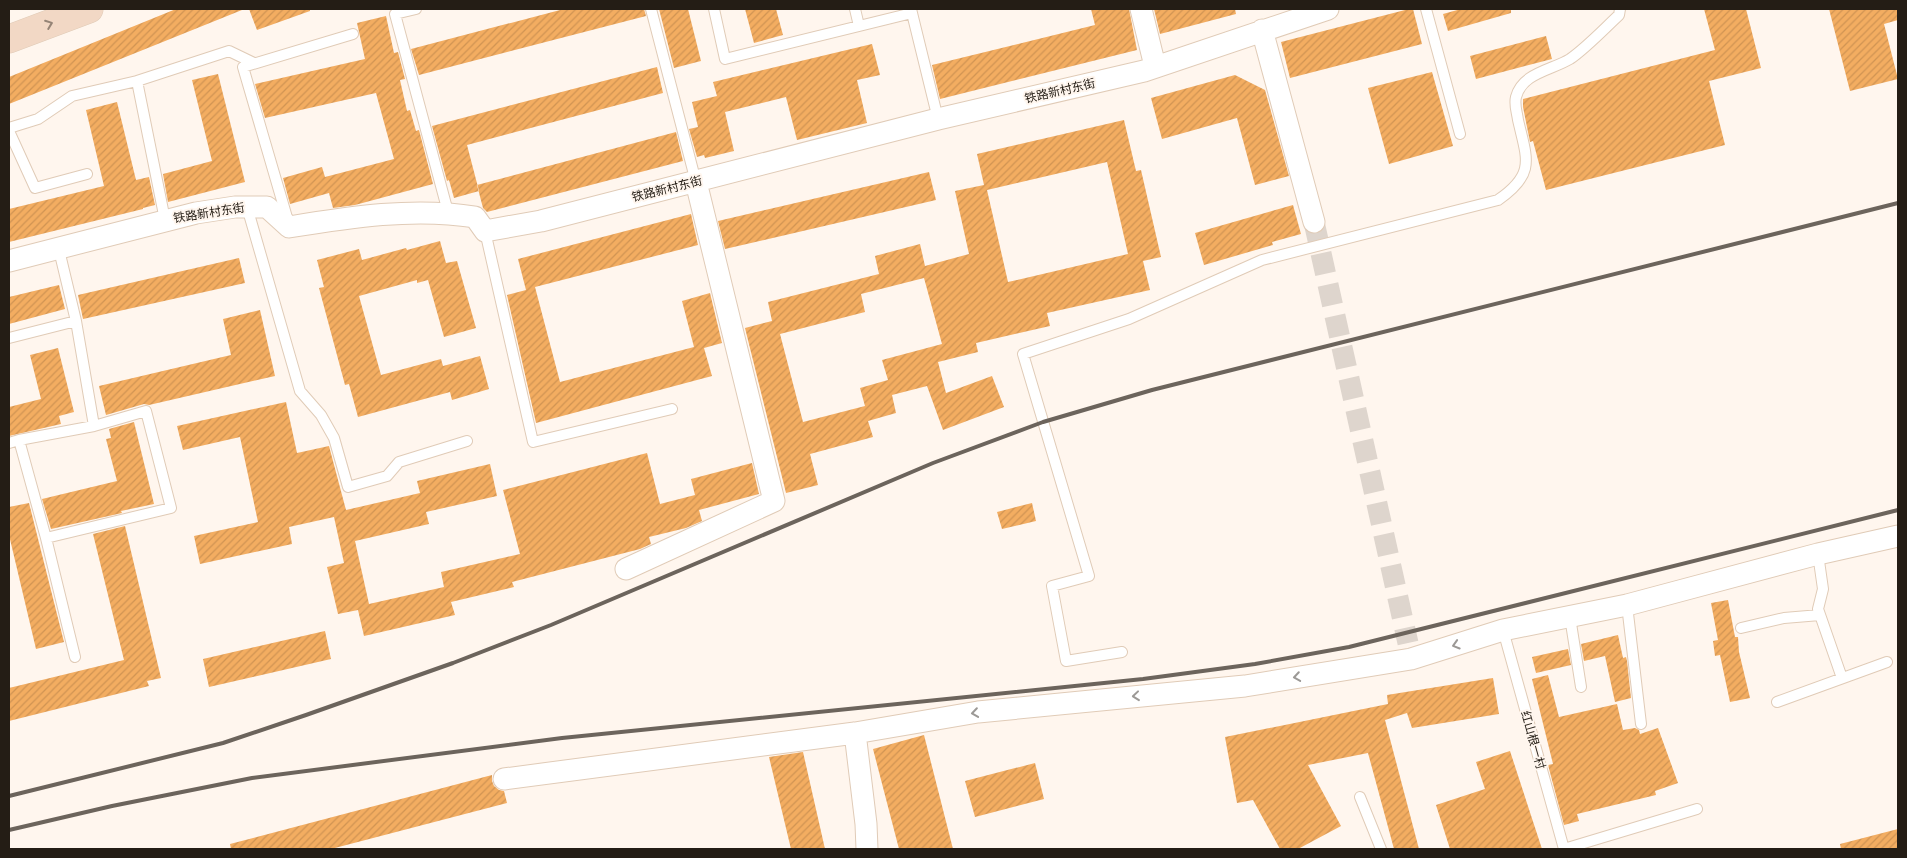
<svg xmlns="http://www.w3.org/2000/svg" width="1907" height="858" viewBox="0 0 1907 858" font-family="Overpass,'Noto Sans SC',sans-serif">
	<defs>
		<pattern id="building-hatch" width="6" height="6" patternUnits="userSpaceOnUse" patternTransform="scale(1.25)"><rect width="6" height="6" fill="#f3ad61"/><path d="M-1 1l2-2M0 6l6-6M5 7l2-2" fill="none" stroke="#d09453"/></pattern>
	</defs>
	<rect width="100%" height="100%" fill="#fff6ee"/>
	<path fill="url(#building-hatch)" fill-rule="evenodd" d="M176,9L242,10L9,104V77Z
		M249,9H310V11L257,30Z
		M564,9H644L646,16L419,75L411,49Z
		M659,9H688L701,61L674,68Z
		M745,9H776L783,35L754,43Z
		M1091,9H1129L1137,50L940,99L932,65L1095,25Z
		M1154,9H1235L1236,14L1160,34Z
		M1409,9H1413L1422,44L1290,78L1281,42Z
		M1461,9H1511V13L1448,31L1443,14Z
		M1704,9H1746L1761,68L1709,81L1725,145L1546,190L1533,141L1530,142L1523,107V99L1715,50Z
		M1829,9H1898V20L1884,24L1898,79L1850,91Z
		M386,16L394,53L398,52L405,79L400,80L407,111L410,110L416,131L419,130L433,184L355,205L333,208L329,193L290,204L283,178L322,167L325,177L394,159L376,93L265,118L255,84L365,59L357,23Z
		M1546,36L1552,59L1476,79L1470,56Z
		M872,44L880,75L857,80L867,123L797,140L786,97L725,112L734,151L705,158L704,155L697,157L689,129L698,127L692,102L717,96L713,82Z
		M657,67L663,93L467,145L479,191L454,198L449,180L447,181L432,126Z
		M1432,72L1453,146L1389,164L1368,88Z
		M218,74L245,182L168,202L163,174L212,161L192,80Z
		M1235,75L1265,90L1289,176L1255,185L1237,118L1162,139L1151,98Z
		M117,102L136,180L149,177L155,205L143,208V209L9,242V209L104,186L86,110Z
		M1124,120L1136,171L1141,170L1161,257L1143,261L1150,290L1047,313L1050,326L976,343L978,352L938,362L946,393L992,376L1004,407L943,430L927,386L892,395L896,413L868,421L873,437L810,454L818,485L786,493L745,328L772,321L768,302L879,274L875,256L920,244L925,266L969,254L955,191L984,185L977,154ZM1107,162L1128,254L1008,282L987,190ZM924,278L942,344L882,360L888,380L860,388L865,406L803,422L780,334L865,312L861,294Z
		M676,132L683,161L487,212L483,208L477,185Z
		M929,172L936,200L725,249L718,221Z
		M1293,205L1301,234L1272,242L1273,245L1204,265L1195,233Z
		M691,214L698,245L535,287L560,382L694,347L682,301L710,293L722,343L704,348L712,376L536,423L507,295L526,290L518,259Z
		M440,241L446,263L457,261L476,328L444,337L428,280L417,283V280L359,296L381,375L441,359L443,366L480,356L489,389L452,400L450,392L358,417L349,384L345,385L319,288L324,287L317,260L359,249L362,260L406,248L407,250Z
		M239,258L245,283L83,319L78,295Z
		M59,285L65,309L9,324V297Z
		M260,310L275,376L149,405L144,404L106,415L99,386L231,355L223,319Z
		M58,348L74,412L59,416L61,424L9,436V407L41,399L30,355Z
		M286,402L297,453L329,446L346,510L420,493L417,481L490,464L497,496L426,512L429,524L355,541L369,604L444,587L441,572L520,554L503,490L647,453L660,504L695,495L691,479L752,463L759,494L699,510L702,521L686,528L649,537L651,544L640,549L512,582L514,587L451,602L455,615L364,636L358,610L338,614L327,567L344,563L334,517L289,527L292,544L200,564L194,536L258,522L240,437L183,450L177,426Z
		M134,422L154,504L121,511L122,513L51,529L42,499L117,481L106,439L111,438L109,429Z
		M29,503L64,642L36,649L9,535V507Z
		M1032,503L1036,521L1002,529L997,512Z
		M125,526L161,678L147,681L149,686L9,721V688L124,660L93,534Z
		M1728,600L1735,637H1738L1739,652L1750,698L1730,702L1720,655L1715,656L1713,641L1718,640L1711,603Z
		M325,631L331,659L209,687L203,659Z
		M1618,635L1623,658L1626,657L1627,661L1631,698L1615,702L1605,656L1584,661L1581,644Z
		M1568,649L1571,665L1536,673L1532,657Z
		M1548,675L1559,717L1617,704L1623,730L1635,728L1639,730L1640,734L1658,728L1678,783L1655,791L1656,795L1577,814L1579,821L1564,825L1548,765L1553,764L1532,679Z
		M1493,678L1499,714L1412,728L1407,713L1385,720L1419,849H1394L1368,753L1308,765L1341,826L1298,849H1280L1253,800L1237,803L1225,737L1388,704L1387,695Z
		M924,735L953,849H899L873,749Z
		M1510,751L1542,849H1450L1436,805L1485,789L1476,762Z
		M803,752L825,849H791L769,757Z
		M1035,763L1044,799L975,817L965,781Z
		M492,775V781L494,786L499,790L504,791L507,803L331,849H231L230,844Z
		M1898,829V849H1841L1840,844Z"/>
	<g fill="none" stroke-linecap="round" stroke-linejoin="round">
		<path stroke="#ded5cd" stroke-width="21" stroke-dasharray="21 11" stroke-linecap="butt" d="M1314,222L1408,643"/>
		<defs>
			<path id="lane" d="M416,9L395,14L448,212
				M651,9L696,182
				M714,9L725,59L912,13
				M855,9L859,26
				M911,9L938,119
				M1426,9L1460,134
				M137,81L229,51L254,63
				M9,128L38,119L72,96L137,81L165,220
				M9,131L35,188L87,174
				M247,207L300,391L321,415L334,438L348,487L387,476L399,462L467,441
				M288,221L243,67L353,34
				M485,231L533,442L672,409
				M59,250L76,321L94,426L146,411L171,508L46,538L75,657
				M9,338L76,321
				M19,440L94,426
				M9,443L19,440L46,538
				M1818,554L1823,589L1818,609L1842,678
				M1627,605L1641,724
				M1570,617L1581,687
				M1741,628L1784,618L1820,615
				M1503,630L1564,849
				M1122,652L1066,661L1052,586L1089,576L1023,354L1129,319L1262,260L1498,200C1536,174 1527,159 1518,120C1517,112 1514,105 1516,97C1522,73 1552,70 1570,59C1586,48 1605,28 1619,15L1620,9
				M1777,702L1887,662
				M1360,797L1381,849
				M1564,849L1697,809"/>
			<path id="street" d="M1141,9L1155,66
				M1262,30L1314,222
				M9,261L196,213L235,207H267L289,227C350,217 414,207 475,217L485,231L541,221L938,119L1144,71L1328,9
				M626,569L774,501L696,182
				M855,733L866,824L867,849
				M504,779L855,733L978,712L1245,686L1411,659L1503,630L1627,605L1818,554L1898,536"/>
			<path id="secondary" d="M9,39L89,9"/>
		</defs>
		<use href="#lane" stroke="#e0cbb7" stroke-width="12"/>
		<use href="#street" stroke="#e0cbb7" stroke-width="23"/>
		<use href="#secondary" stroke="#e0cbb7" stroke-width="29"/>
		<use href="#lane" stroke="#fff" stroke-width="10"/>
		<use href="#street" stroke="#fff" stroke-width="21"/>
		<use href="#secondary" stroke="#f2d8c5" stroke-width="28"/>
		<path stroke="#6c645c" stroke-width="4" d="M9,796L223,743L306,715L453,663L551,625L933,463L1043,422L1152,390L1898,203
			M9,830L112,806L252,778L562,738L1143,679L1255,664L1349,647L1898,510"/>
	</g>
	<defs><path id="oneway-chevron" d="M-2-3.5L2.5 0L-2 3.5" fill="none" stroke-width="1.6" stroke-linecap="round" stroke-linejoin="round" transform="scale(1.25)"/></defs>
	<use stroke="#958476" href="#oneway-chevron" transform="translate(49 24) rotate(-21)"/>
	<g stroke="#9c9996">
		<use href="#oneway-chevron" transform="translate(1456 645) rotate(163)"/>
		<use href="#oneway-chevron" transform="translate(1297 677) rotate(171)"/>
		<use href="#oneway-chevron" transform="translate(1136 696) rotate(174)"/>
		<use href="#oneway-chevron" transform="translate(975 713) rotate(172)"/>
	</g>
	<g text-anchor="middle" stroke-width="4" stroke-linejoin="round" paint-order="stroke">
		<g font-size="12" fill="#241d15" stroke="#fff6ee">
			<text transform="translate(1060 91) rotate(-13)" y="4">铁路新村东街</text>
			<text transform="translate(667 189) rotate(-14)" y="4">铁路新村东街</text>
			<text transform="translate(209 213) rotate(-9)" y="4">铁路新村东街</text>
			<text transform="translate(1533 740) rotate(74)" y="4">红山根一村</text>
		</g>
	</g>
	<rect width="1907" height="858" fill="none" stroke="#241d15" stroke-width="20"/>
</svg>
